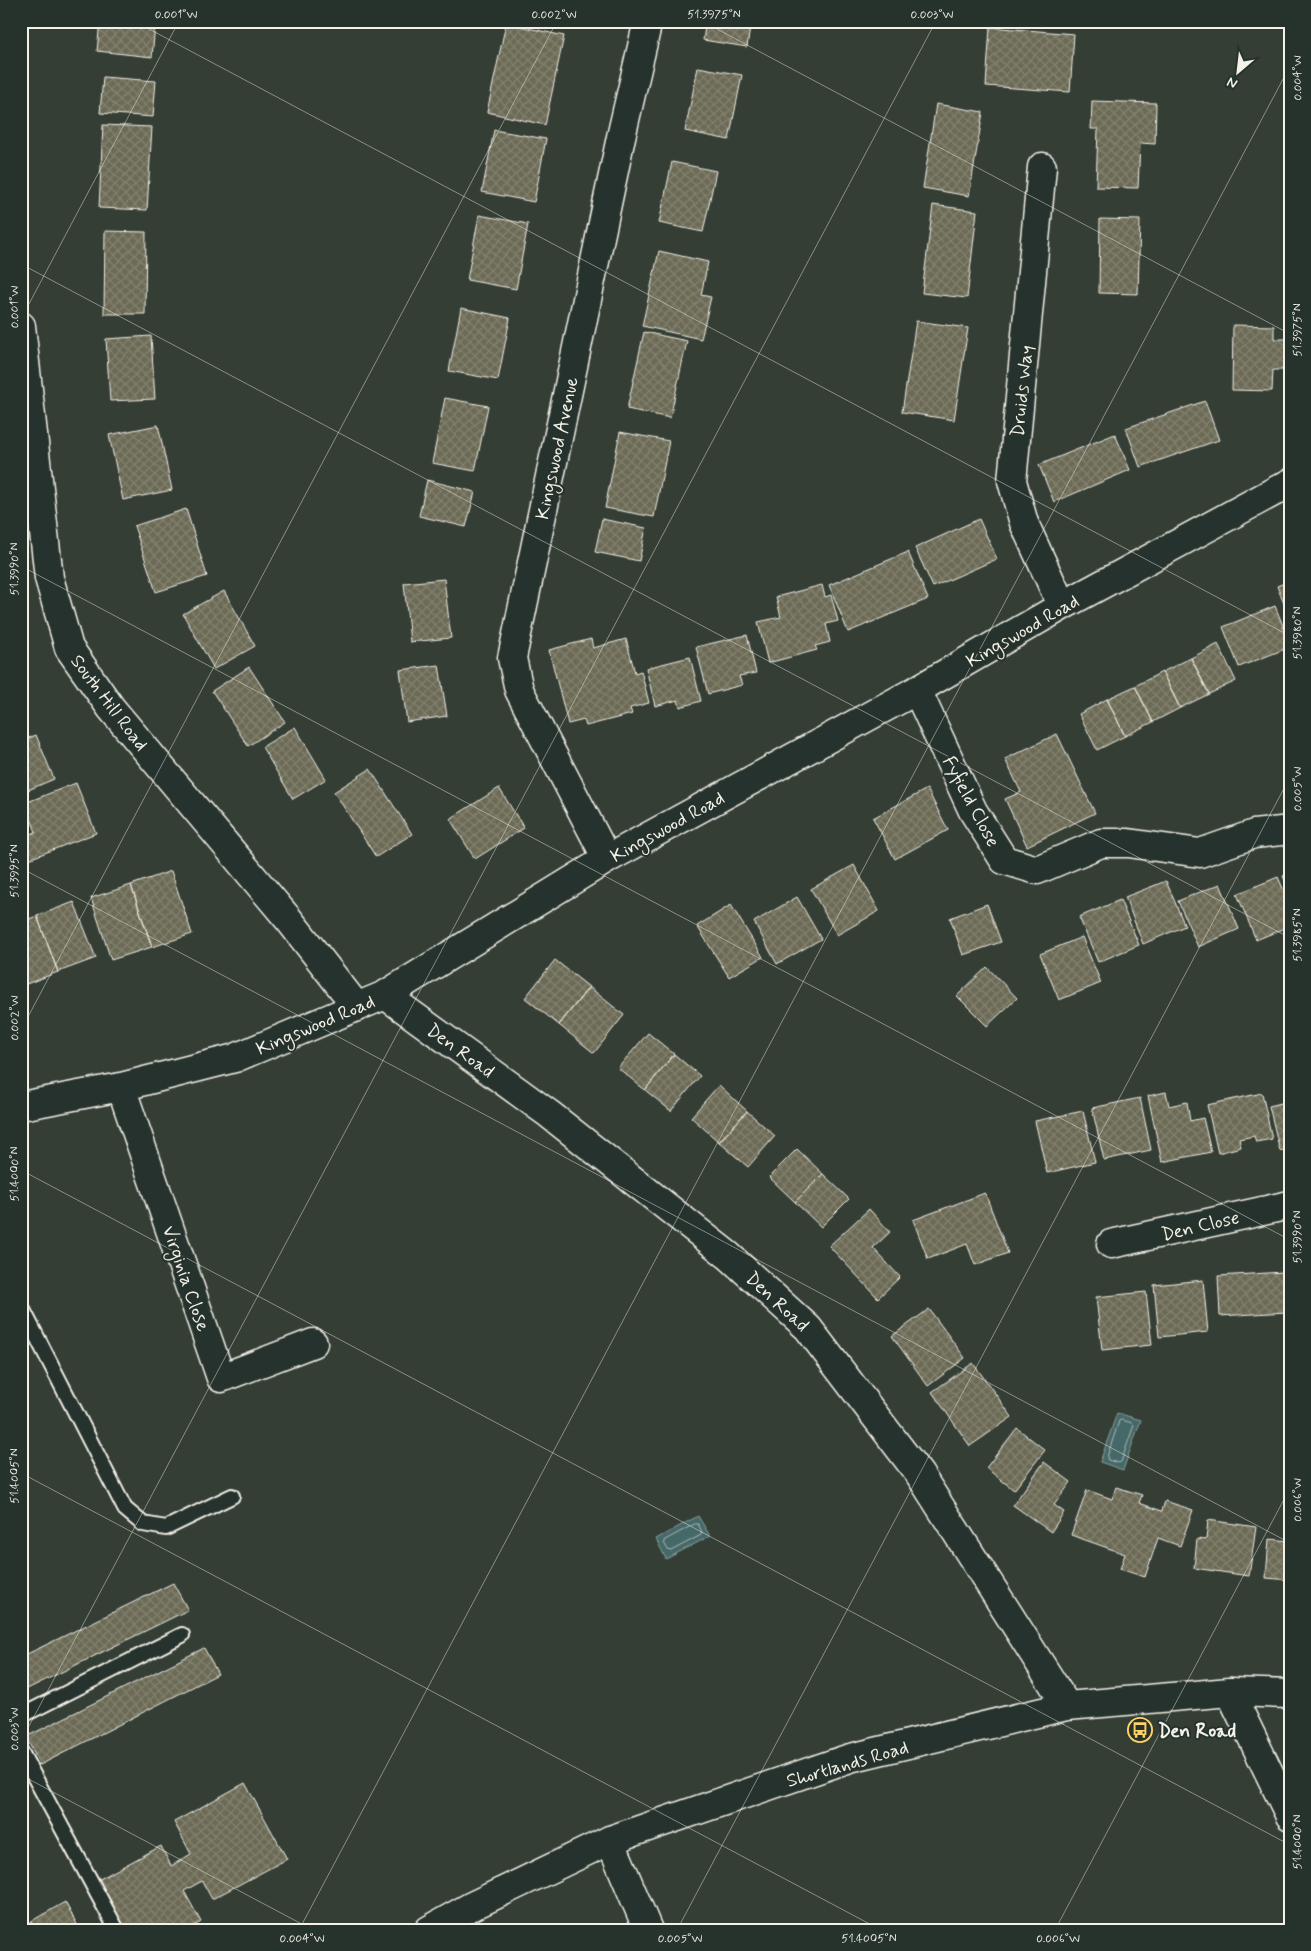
<svg xmlns="http://www.w3.org/2000/svg" width="1311" height="1951" viewBox="0 0 1311 1951" font-family="Mynerve,sans-serif">
	<defs>
		<pattern id="building-cross-hatch" width="8" height="8" patternUnits="userSpaceOnUse" patternTransform="scale(1.25)"><rect width="8" height="8" fill="#6c6b56"/><path d="M0 0l8 8M0 8l8-8" fill="none" stroke="#82816e"/></pattern>
	</defs>
	<rect width="100%" height="100%" fill="#343e35"/>
	<filter id="ink" filterUnits="userSpaceOnUse"><feTurbulence type="fractalNoise" baseFrequency=".02" numOctaves="2"/><feDisplacementMap in="SourceGraphic" scale="10" xChannelSelector="R" yChannelSelector="G"/><feConvolveMatrix kernelMatrix="1 2 1 2 8 2 1 2 1" color-interpolation-filters="sRGB"/></filter>
	<g filter="url(#ink)">
		<path fill="#446868" stroke="#8a9f9b" d="M1117,1413L1141,1420L1123,1470L1100,1462Z
			M698,1516L710,1536L666,1559L656,1539Z"/>
		<g fill="none" stroke-linecap="round" stroke-linejoin="round">
			<path stroke="#aebab5" stroke-width="1" d="M1122,1420L1132,1423L1134,1425L1121,1462L1118,1463L1108,1460L1107,1457L1119,1421Z
				M695,1524H698L702,1532L701,1535L671,1551L668,1550L664,1543V1541Z"/>
		</g>
		<path fill="url(#building-cross-hatch)" stroke="#f4f1e8" d="M100,21L155,25L152,57L97,51Z
			M706,21H751L747,47L703,40Z
			M506,23L564,36L545,125L487,112Z
			M990,27L1074,34L1070,92L986,86Z
			M698,67L742,75L729,140L685,131Z
			M103,77L156,81L153,117L100,113Z
			M1092,101L1156,103L1155,144L1140,143L1138,188L1096,187L1098,129H1091Z
			M936,104L983,112L969,196L923,188Z
			M103,125L152,127L147,210L99,208Z
			M494,130L546,139L534,202L482,192Z
			M672,162L716,171L703,232L659,223Z
			M933,205L977,211L967,298L922,293Z
			M479,215L528,224L516,289L467,280Z
			M1100,219L1140,220L1138,294L1099,293Z
			M105,231L146,232L145,314H104Z
			M659,251L708,262L701,295L711,297L701,339L642,326Z
			M461,308L510,318L498,380L449,371Z
			M916,321L968,328L954,420L902,412Z
			M1233,325L1274,326V339H1290V370H1273L1272,391L1232,390Z
			M644,332L687,341L670,418L627,409Z
			M151,336L155,399L110,401L106,339Z
			M445,398L488,406L475,471L432,463Z
			M1205,401L1219,440L1140,467L1126,428Z
			M158,425L172,490L123,500L109,435Z
			M620,432L669,441L654,517L605,508Z
			M1115,434L1130,470L1054,502L1039,465Z
			M427,480L475,492L466,527L419,516Z
			M186,509L207,576L156,592L134,526Z
			M602,519L646,528L639,561L595,552Z
			M979,519L997,559L933,587L915,548Z
			M908,552L928,599L848,632L829,585Z
			M444,579L451,638L410,642L404,583Z
			M1290,581V619L1277,586Z
			M822,585L825,597L831,595L838,621L826,624L830,642L815,646L817,650L768,663L758,622L781,617L776,597Z
			M224,591L255,646L214,669L183,614Z
			M1275,606L1290,643V647L1239,667L1223,627Z
			M747,635L756,673L739,676L742,685L708,694L696,647Z
			M591,639L593,648L626,639L635,673L641,671L649,703L630,708L632,714L586,726L584,720L568,724L549,650Z
			M1218,644L1236,681L1209,694L1191,658Z
			M690,657L701,701L680,707L678,700L655,706L646,668Z
			M1191,658L1209,694L1180,708L1162,672Z
			M439,665L447,716L407,722L400,670Z
			M249,667L285,722L248,746L212,691Z
			M1162,672L1180,708L1153,722L1135,686Z
			M1135,686L1153,722L1125,736L1107,699Z
			M1107,699L1125,736L1097,750L1079,714Z
			M295,727L326,779L293,799L262,747Z
			M1057,734L1095,813L1027,846L1005,799L1021,792L1005,759Z
			M36,735L54,779L21,793V741Z
			M370,769L412,834L376,857L334,792Z
			M76,783L96,833L29,859L21,838L36,832L25,803Z
			M499,788L524,828L475,859L450,819Z
			M927,789L948,830L895,859L873,818Z
			M854,865L879,911L837,935L811,889Z
			M171,871L192,934L152,947L131,885Z
			M1290,873V892L1283,876Z
			M1278,877L1290,905V926L1256,940L1237,894Z
			M1166,881L1185,926L1143,944L1125,897Z
			M1220,884L1239,929L1198,947L1178,901Z
			M131,885L152,947L111,960L91,898Z
			M797,897L821,939L777,964L754,922Z
			M1120,900L1139,945L1098,962L1079,917Z
			M74,902L96,958L58,972L37,916Z
			M987,904L1001,942L963,955L950,918Z
			M731,905L763,957L729,977L697,926Z
			M37,916L58,972L21,986V922Z
			M1082,937L1101,983L1059,1000L1040,954Z
			M555,960L589,987L559,1025L525,998Z
			M987,967L1017,998L987,1026L957,996Z
			M589,987L624,1015L594,1053L559,1025Z
			M648,1033L674,1054L645,1090L618,1068Z
			M674,1054L700,1076L671,1111L645,1090Z
			M719,1085L747,1111L719,1142L691,1117Z
			M1166,1092L1169,1106L1187,1102L1190,1121L1203,1118L1211,1152L1162,1162L1148,1096Z
			M1262,1093L1272,1139L1256,1142L1254,1136L1239,1139L1241,1147L1218,1153L1207,1105Z
			M1140,1098L1151,1150L1104,1160L1092,1108Z
			M1290,1101V1148L1280,1151L1269,1106Z
			M747,1111L775,1136L748,1167L719,1142Z
			M1083,1111L1095,1162L1047,1173L1035,1121Z
			M797,1149L823,1174L795,1202L769,1177Z
			M823,1174L849,1199L821,1227L795,1202Z
			M985,1193L1008,1253L975,1265L967,1244L928,1259L913,1220Z
			M869,1209L890,1232L873,1248L900,1277L878,1298L829,1246Z
			M1284,1272L1287,1312L1220,1316L1218,1276Z
			M1203,1280L1208,1332L1159,1337L1154,1285Z
			M1146,1292L1152,1345L1102,1350L1096,1297Z
			M929,1309L965,1358L928,1386L892,1336Z
			M973,1363L1012,1417L970,1446L932,1392Z
			M1017,1428L1045,1450L1014,1490L986,1468Z
			M1044,1462L1071,1482L1054,1505L1064,1512L1051,1532L1013,1505Z
			M1116,1487L1142,1495L1139,1503L1162,1511L1165,1501L1193,1510L1180,1546L1158,1538L1145,1577L1120,1569L1125,1554L1071,1535L1087,1490L1112,1499Z
			M1208,1520L1256,1527L1249,1576L1194,1568L1197,1539L1206,1540Z
			M1269,1539L1290,1541V1580L1266,1578Z
			M173,1583L188,1610L21,1692V1657Z
			M204,1648L218,1674L40,1765L26,1737Z
			M245,1783L287,1859L212,1899L202,1881L184,1891L201,1922L187,1930H123L96,1881L161,1846L171,1866L191,1854L174,1822Z
			M65,1902L80,1930H21V1927Z"/>
		<g fill="none" stroke-linecap="round" stroke-linejoin="round">
			<defs>
				<path id="service" d="M21,1306L125,1509L143,1524L166,1528L232,1496
					M21,1716L182,1635
					M21,1752L117,1930"/>
				<path id="minor" d="M1042,167L1012,481L1024,523L1062,606
					M21,326L49,578L69,648L111,708L290,921L357,1007
					M917,690L973,811L1004,860L1037,870L1101,843H1128L1200,853L1254,834L1290,830
					M607,859L519,690L512,658L621,137L648,21
					M385,995L549,1114L729,1256L808,1328L920,1475L1067,1706
					M121,1087L221,1378L313,1343
					M21,1106L121,1087L235,1058L385,995L607,859L917,690L1062,606L1290,483
					M1111,1244L1290,1205
					M1230,1692L1290,1816
					M610,1840L648,1930"/>
				<path id="tertiary" d="M429,1930L470,1907L610,1840L850,1758L1067,1706L1230,1692L1290,1694"/>
			</defs>
			<use href="#service" stroke="#f4f1e8" stroke-width="18"/>
			<use href="#minor" stroke="#f4f1e8" stroke-width="31"/>
			<use href="#tertiary" stroke="#f4f1e8" stroke-width="31"/>
			<use href="#service" stroke="#26332d" stroke-width="14"/>
			<use href="#minor" stroke="#26332d" stroke-width="28"/>
			<use href="#tertiary" stroke="#26332d" stroke-width="28"/>
		</g>
	</g>
	<path fill="none" stroke="#f4f1e8" stroke-width="1" stroke-opacity="0.45" d="M134,21L1290,636M702,21L1290,334M1270,21L1290,32M21,264L1290,938M21,319L179,21M21,566L1290,1240M21,868L1290,1543M21,1030L557,21M21,1170L1290,1845M21,1473L881,1930M21,1741L936,21M21,1775L313,1930M299,1930L1290,66M677,1930L1290,777M1055,1930L1290,1488"/>
	<defs>
		<symbol id="bus-ring" viewBox="-11 -11 22 22"><circle r="9.5" fill="#26332d" stroke="#ffd166" stroke-width="1.5"/><path d="M-5-6H5V4H4V6H2V4H-2V6H-4V4H-5ZM-3.5-4V0h7V-4ZM-3.5 1.2v1.5H-2V1.2ZM2 1.2v1.5H3.5V1.2Z" fill="#ffd166"/></symbol>
	</defs>
	<g fill-rule="evenodd">
		<use href="#bus-ring" x="1126" y="1716" width="28" height="28"/>
	</g>
	<g text-anchor="middle" stroke-width="4" stroke-linejoin="round" paint-order="stroke">
		<g font-size="19" fill="#f4f1e8" stroke="#26332d">
			<text transform="translate(1021 391) rotate(-84)" y="7">Druids Way</text>
			<text transform="translate(556 448) rotate(-78)" y="7">Kingswood Avenue</text>
			<text transform="translate(1022 630) rotate(-30)" y="7">Kingswood Road</text>
			<text transform="translate(110 702) rotate(53)" y="7">South Hill Road</text>
			<text transform="translate(972 801) rotate(62)" y="7">Fyfield Close</text>
			<text transform="translate(667 826) rotate(-29)" y="7">Kingswood Road</text>
			<text transform="translate(315 1024) rotate(-23)" y="7">Kingswood Road</text>
			<text transform="translate(461 1050) rotate(36)" y="7">Den Road</text>
			<text transform="translate(1200 1225) rotate(-13)" y="7">Den Close</text>
			<text transform="translate(187 1278) rotate(71)" y="7">Virginia Close</text>
			<text transform="translate(778 1301) rotate(43)" y="7">Den Road</text>
			<text transform="translate(847 1763) rotate(-16)" y="7">Shortlands Road</text>
		</g>
		<g font-size="19" font-weight="bold" fill="#f4f1e8" stroke="#26332d" text-anchor="start">
			<text x="1158" y="1737">Den Road</text>
		</g>
	</g>
	<rect width="1311" height="1951" fill="none" stroke="#26332d" stroke-width="55"/>
	<g transform="translate(1238 72) rotate(208)" stroke="#26332d" stroke-width="4" paint-order="stroke">
	<path d="M0-4L9 19L0 12L-9 19Z" fill="#f4f1e8"/>
	<text y="-8" font-size="14" font-weight="bold" text-anchor="middle" fill="#f4f1e8">N</text>
	</g>
	<rect x="28" y="28" width="1256" height="1896" fill="none" stroke="#f4f1e8" stroke-width="2"/>
	<g font-size="12" text-anchor="middle" fill="#f4f1e8">
		<text x="176" y="18">0.001°W</text>
		<text x="554" y="18">0.002°W</text>
		<text x="714" y="18">51.3975°N</text>
		<text x="932" y="18">0.003°W</text>
		<text transform="translate(1297 78) rotate(-90)" y="4">0.004°W</text>
		<text transform="translate(14 307) rotate(-90)" y="4">0.001°W</text>
		<text transform="translate(1297 330) rotate(-90)" y="4">51.3975°N</text>
		<text transform="translate(14 569) rotate(-90)" y="4">51.3990°N</text>
		<text transform="translate(1297 633) rotate(-90)" y="4">51.3980°N</text>
		<text transform="translate(1297 789) rotate(-90)" y="4">0.005°W</text>
		<text transform="translate(14 871) rotate(-90)" y="4">51.3995°N</text>
		<text transform="translate(1297 935) rotate(-90)" y="4">51.3985°N</text>
		<text transform="translate(14 1018) rotate(-90)" y="4">0.002°W</text>
		<text transform="translate(14 1174) rotate(-90)" y="4">51.4000°N</text>
		<text transform="translate(1297 1237) rotate(-90)" y="4">51.3990°N</text>
		<text transform="translate(14 1476) rotate(-90)" y="4">51.4005°N</text>
		<text transform="translate(1297 1500) rotate(-90)" y="4">0.006°W</text>
		<text transform="translate(14 1729) rotate(-90)" y="4">0.003°W</text>
		<text transform="translate(1297 1842) rotate(-90)" y="4">51.4000°N</text>
		<text x="302" y="1942">0.004°W</text>
		<text x="680" y="1942">0.005°W</text>
		<text x="869" y="1942">51.4005°N</text>
		<text x="1058" y="1942">0.006°W</text>
	</g>
</svg>
